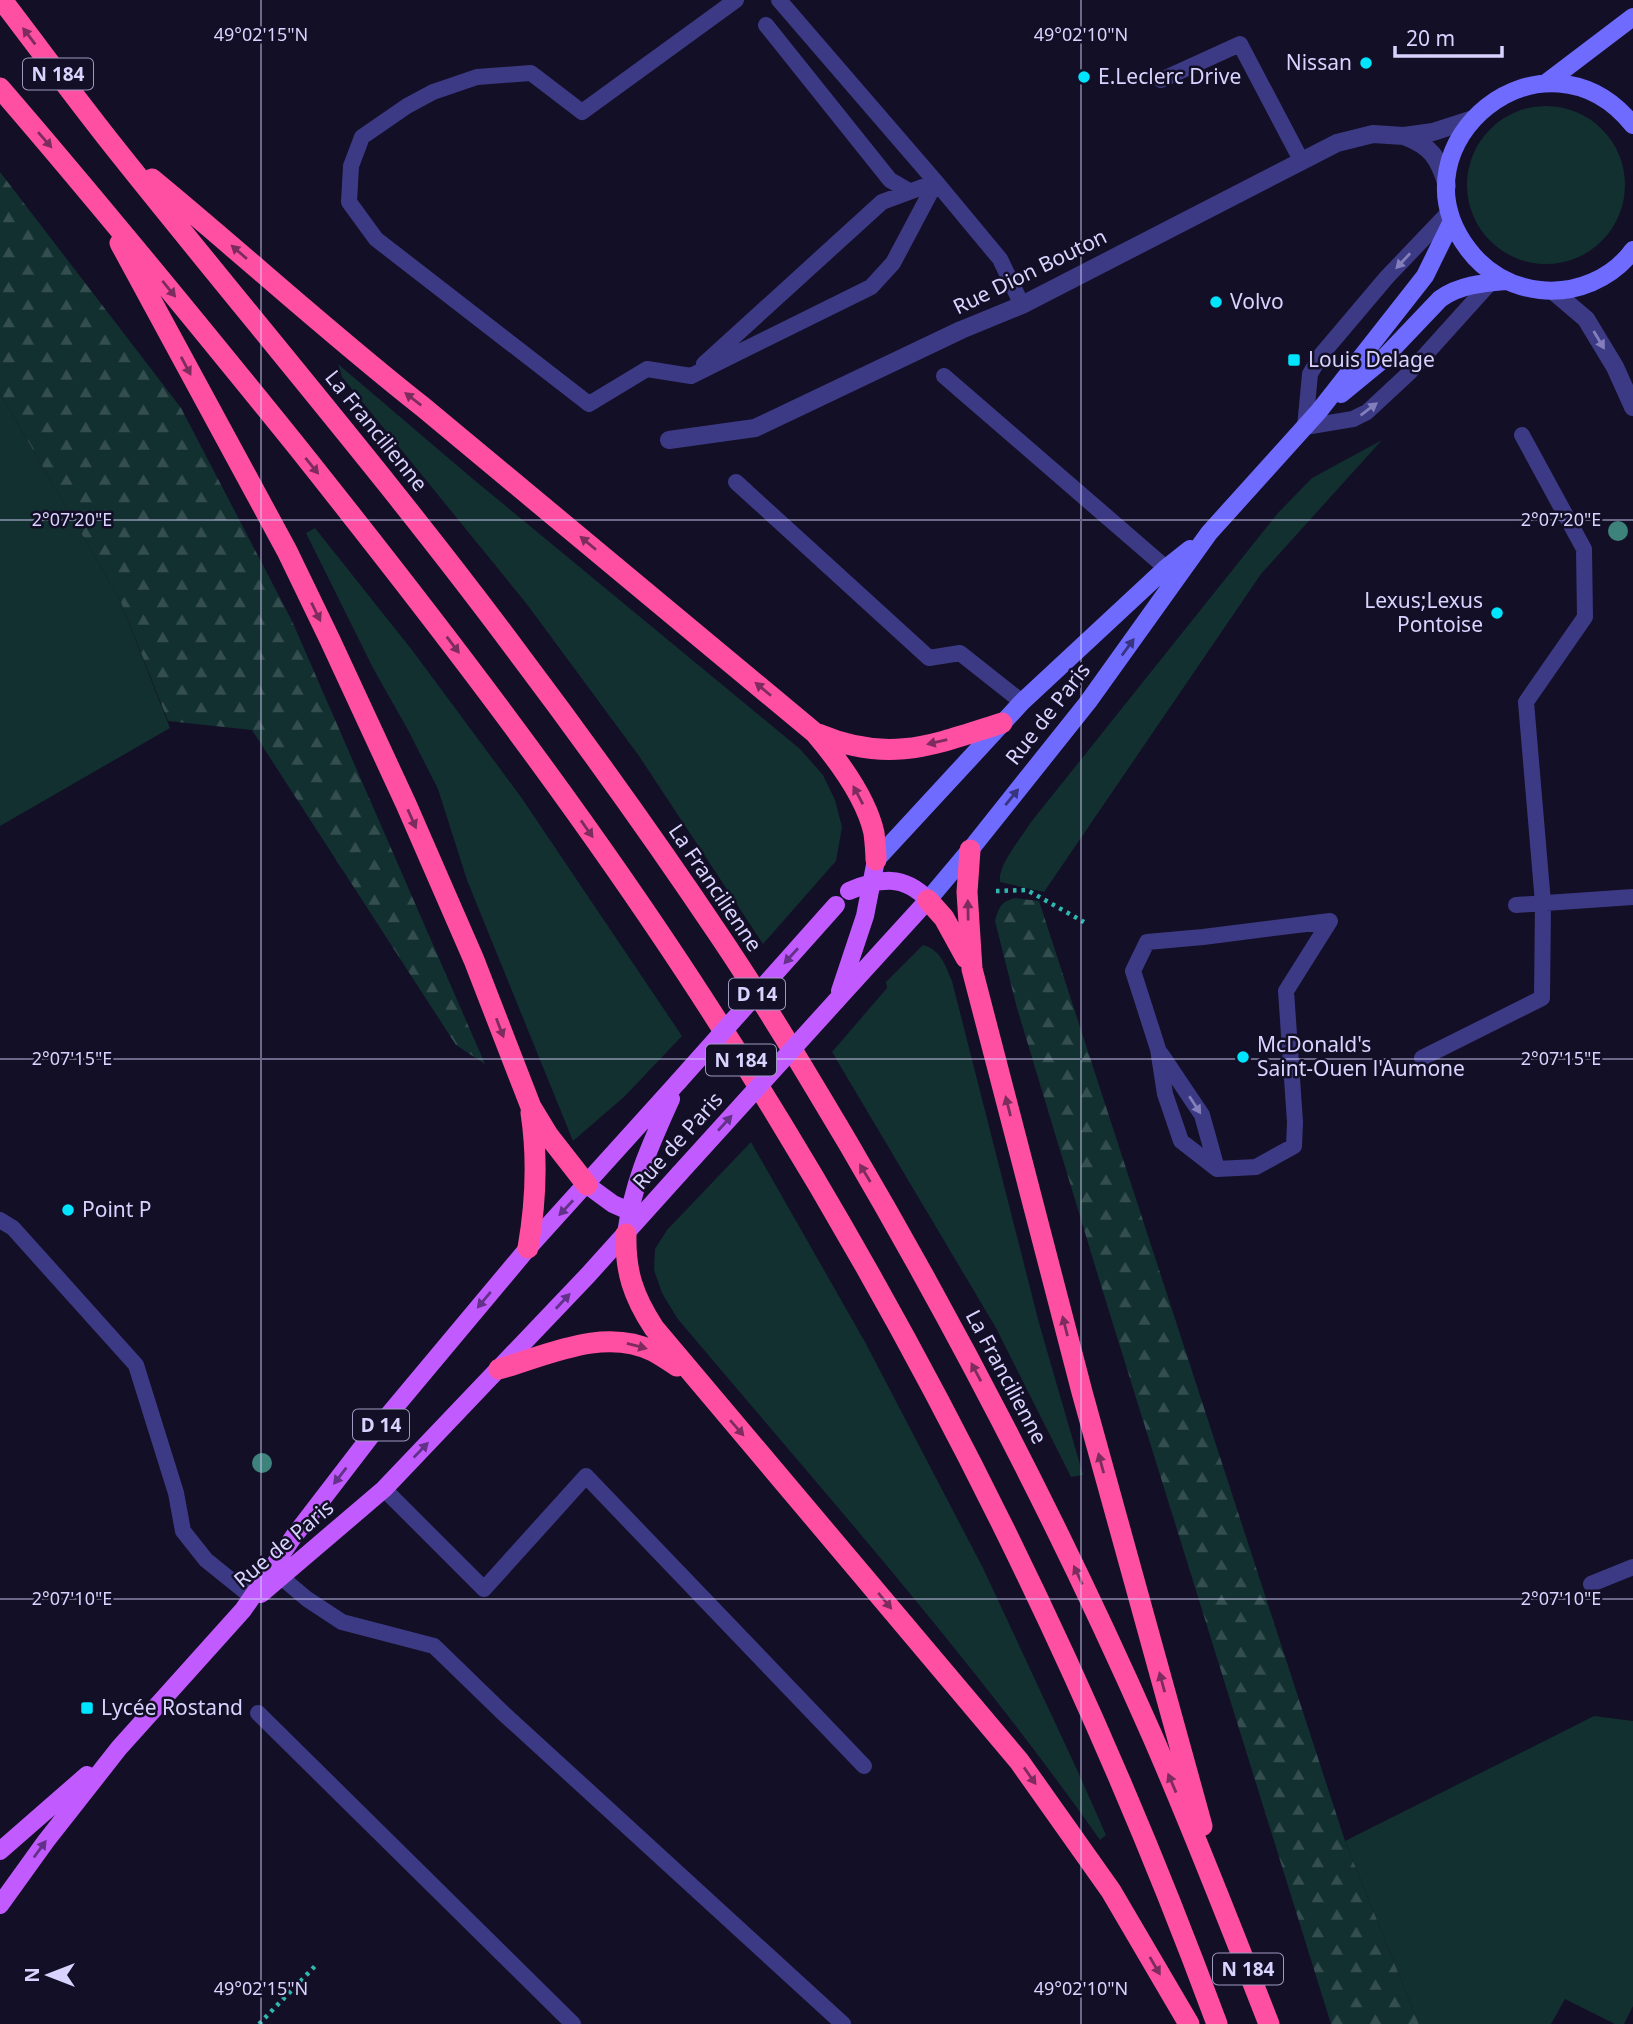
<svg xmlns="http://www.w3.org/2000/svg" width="1633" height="2024" viewBox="0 0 1633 2024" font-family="'Noto Sans',sans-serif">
	<defs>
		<pattern id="forest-firs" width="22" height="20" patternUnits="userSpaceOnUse" patternTransform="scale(1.75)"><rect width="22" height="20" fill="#12302f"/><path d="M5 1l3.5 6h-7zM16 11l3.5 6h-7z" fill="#344d4e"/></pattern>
	</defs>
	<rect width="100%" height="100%" fill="#130f26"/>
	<path fill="#12302f" d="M1467 185a79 79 0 1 1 158 0a79 79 0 1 1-158 0Z
		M338,364L473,479L800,749L823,775L835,800L842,827L836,861L763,944L639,756L526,603L342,377Z
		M0,393L120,600L170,728L0,826Z
		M1382,440L1261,574L1044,892L1000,882C997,866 1022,837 1031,822L1278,513L1312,478Z
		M315,528L412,650L521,797L682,1036L624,1097L573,1141L467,880L438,789L408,730L373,668L306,533Z
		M923,945C941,950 945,965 952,981L1039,1323L1083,1475L1071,1477L996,1328L832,1052L887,988L886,982Z
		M751,1142L865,1342L983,1568L1079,1774L1106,1835L1100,1840C971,1657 821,1489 677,1318L662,1293L654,1270L655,1249L667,1230Z
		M1594,1716L1633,1721V2006L1624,2024H1615L1565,1999L1551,2024H1419L1345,1841Z"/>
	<path fill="url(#forest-firs)" d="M0,172L181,408L292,621L485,1064L456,1045L252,730L168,721L120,600L0,393Z
		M1015,898L1039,901L1345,1841L1419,2024H1331L1099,1279L1017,1008L995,921C999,907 1001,902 1015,898Z"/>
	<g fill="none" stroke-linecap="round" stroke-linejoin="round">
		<path stroke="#2fb8b0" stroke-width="4.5" stroke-dasharray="3.5 5" stroke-linecap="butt" d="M996,891L1027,890L1084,922
			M259,2024L318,1963"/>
		<path stroke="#3d3a85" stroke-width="16" d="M736,0L582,112L531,73L477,77L433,92L407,106L362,137L351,166L349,202L376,239L589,404L647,369L691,376L871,287L893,263L936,182
			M779,0L936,182L1000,259L1022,305
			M766,25L890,180L909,191
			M1161,80L1240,44L1301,160
			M1450,211L1387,277L1321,355L1310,374L1305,427L1353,419L1367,412L1409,373L1491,282
			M704,364L882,202L936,182
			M944,376L1166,568
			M736,482L929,658L960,653L1022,702
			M1516,905L1633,897
			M1330,921L1286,991L1295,1122L1294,1146L1256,1167L1217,1169L1181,1141L1165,1094L1158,1049L1133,971L1147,942L1203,937Z
			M1161,1054L1202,1115L1217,1169
			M1422,1058L1542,998L1543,903L1526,702L1585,617L1584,549L1522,435
			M0,1220L13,1228L136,1365L176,1493L183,1531L206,1560L252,1597
			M384,1489L484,1589L586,1476L864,1766
			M281,1577L307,1599L342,1622L434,1646L502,1712L843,2024
			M1591,1584L1633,1567
			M258,1713L573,2024"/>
		<path stroke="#3d3a85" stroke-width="18" d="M1404,136C1431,146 1439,158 1447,186
			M1553,291L1586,319L1615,367L1633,407
			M669,440L755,428L961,330L1022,305L1337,143L1373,134L1404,136L1433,132L1473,119"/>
		<path stroke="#6f6bff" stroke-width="18" d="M1546,83L1633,17
			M1633,125C1545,16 1388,143 1468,249C1485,272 1511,287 1540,290C1575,294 1612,279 1633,250
			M1341,394L1380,362L1440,299C1459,285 1483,283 1506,281
			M876,860L1022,702L1166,568L1190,549
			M928,900L970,850L1088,702L1209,533L1319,411L1425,276L1452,221"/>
		<path stroke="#c25bff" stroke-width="18" d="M840,991L865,916L876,860
			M836,1001L928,900C904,874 879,878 849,891
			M587,1185L613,1204L638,1215
			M626,1234C633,1182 650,1146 671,1099
			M261,1594L384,1489L588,1275L679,1174
			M0,1851L87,1775
			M0,1905L46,1841L119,1748L243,1610L294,1536L370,1437L528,1248L678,1082"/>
		<path stroke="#ff4fa3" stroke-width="21" d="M2,0C41,51 79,103 119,153C252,320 391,482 518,653C588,746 656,841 721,938C766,1005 807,1074 848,1143C960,1334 1062,1531 1151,1733C1193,1829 1231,1927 1269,2024
			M0,88C101,205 198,324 295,444C432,616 566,790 687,974C902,1302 1081,1656 1217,2024
			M152,179C243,254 330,334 423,407L815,733C838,760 866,797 874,833C875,842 876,851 876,860
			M120,243L287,551L330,640L406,804L474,960L531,1107L548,1135L587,1185
			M818,734C889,764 933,745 1002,723
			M970,850L967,892L972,969L1082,1392L1202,1826
			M928,900L944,918L966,958
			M626,1234C625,1271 633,1296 654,1328L1019,1761L1111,1891L1189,2024
			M528,1248C536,1202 538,1159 531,1113
			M499,1369C548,1355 604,1327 653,1351C661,1355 669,1361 677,1366"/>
		<path stroke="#c25bff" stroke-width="18" d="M678,1082L836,905
			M679,1174L836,1001"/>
	</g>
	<g fill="#3d827b">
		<circle cx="1618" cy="531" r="10"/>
		<circle cx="262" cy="1463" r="10"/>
	</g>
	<defs><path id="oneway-solid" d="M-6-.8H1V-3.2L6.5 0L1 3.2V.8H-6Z" transform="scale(1.75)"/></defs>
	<g fill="#7d2c5e">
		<use href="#oneway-solid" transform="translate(29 36) rotate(-127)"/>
		<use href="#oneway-solid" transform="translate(45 140) rotate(49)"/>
		<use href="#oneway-solid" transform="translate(239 252) rotate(-139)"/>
		<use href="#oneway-solid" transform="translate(169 289) rotate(51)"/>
		<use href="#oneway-solid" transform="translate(186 366) rotate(62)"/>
		<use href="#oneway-solid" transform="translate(413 399) rotate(-142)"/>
		<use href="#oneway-solid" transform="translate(312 466) rotate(51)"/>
		<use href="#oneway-solid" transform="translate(588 543) rotate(-140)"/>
		<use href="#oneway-solid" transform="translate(316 612) rotate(64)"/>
		<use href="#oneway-solid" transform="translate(453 645) rotate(53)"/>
		<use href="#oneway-solid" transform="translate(763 689) rotate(-140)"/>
		<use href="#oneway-solid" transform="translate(937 742) rotate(167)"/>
		<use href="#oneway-solid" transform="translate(858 795) rotate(-118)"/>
		<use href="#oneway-solid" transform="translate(412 819) rotate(66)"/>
		<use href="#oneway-solid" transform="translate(587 829) rotate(55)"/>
		<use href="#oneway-solid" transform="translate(968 910) rotate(-91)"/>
		<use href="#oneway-solid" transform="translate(500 1028) rotate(69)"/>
		<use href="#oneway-solid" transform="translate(1008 1106) rotate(-104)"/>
		<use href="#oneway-solid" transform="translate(865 1173) rotate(-121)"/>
		<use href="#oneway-solid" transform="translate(1065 1326) rotate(-104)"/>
		<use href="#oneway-solid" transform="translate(637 1346) rotate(15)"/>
		<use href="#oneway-solid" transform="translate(976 1372) rotate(-118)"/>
		<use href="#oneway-solid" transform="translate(737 1428) rotate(49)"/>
		<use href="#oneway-solid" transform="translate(1101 1463) rotate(-105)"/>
		<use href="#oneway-solid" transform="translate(1078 1575) rotate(-115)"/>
		<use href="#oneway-solid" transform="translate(885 1601) rotate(50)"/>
		<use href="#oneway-solid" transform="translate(1162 1682) rotate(-105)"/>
		<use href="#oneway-solid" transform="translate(1030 1776) rotate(55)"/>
		<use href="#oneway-solid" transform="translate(1172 1783) rotate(-113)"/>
		<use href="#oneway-solid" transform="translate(1155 1966) rotate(60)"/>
	</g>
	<g fill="#837fbc">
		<use href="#oneway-solid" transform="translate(1403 261) rotate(133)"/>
		<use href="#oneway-solid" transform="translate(1599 340) rotate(59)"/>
		<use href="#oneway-solid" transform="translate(1369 409) rotate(-37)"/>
		<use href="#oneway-solid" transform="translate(1195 1105) rotate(57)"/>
	</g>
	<g fill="#38347d">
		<use href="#oneway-solid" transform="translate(1128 647) rotate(-54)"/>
		<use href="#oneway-solid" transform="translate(1012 797) rotate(-51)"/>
	</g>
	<g fill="#623188">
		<use href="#oneway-solid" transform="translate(791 956) rotate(132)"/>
		<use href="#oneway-solid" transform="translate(725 1123) rotate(-48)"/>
		<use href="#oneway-solid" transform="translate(566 1208) rotate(133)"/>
		<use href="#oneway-solid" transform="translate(484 1300) rotate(130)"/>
		<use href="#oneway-solid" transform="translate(563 1301) rotate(-47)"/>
		<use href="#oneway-solid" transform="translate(421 1450) rotate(-46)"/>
		<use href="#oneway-solid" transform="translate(340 1476) rotate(128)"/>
		<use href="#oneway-solid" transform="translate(40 1849) rotate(-54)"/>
	</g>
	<path fill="none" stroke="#d9d4ff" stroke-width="2" stroke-opacity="0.45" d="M261,0V2024M1081,0V2024M0,520H1633M0,1059H1633M0,1599H1633"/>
	<g fill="#00e5ff" stroke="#130f26" stroke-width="2.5">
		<circle cx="1366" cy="63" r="7"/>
		<circle cx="1084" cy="77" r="7"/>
		<circle cx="1216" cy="302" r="7"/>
		<rect x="1287" y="353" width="14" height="14" rx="3.5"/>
		<circle cx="1497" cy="613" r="7"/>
		<circle cx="1243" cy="1057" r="7"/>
		<circle cx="68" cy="1210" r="7"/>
		<rect x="80" y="1701" width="14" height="14" rx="3.5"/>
	</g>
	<g text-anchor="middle" stroke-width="5" stroke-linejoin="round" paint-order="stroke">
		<g fill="#130f26" stroke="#9e99be" stroke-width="2">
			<rect x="23" y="58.5" width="70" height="31" rx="5"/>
			<rect x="729" y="978.5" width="56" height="31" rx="5"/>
			<rect x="706" y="1044.5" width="70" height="31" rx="5"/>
			<rect x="353" y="1409.5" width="56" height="31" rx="5"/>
			<rect x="1213" y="1953.5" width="70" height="31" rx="5"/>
		</g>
		<g font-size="19" font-weight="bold" fill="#d9d4ff">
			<text x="58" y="81">N 184</text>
			<text x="757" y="1001">D 14</text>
			<text x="741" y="1067">N 184</text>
			<text x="381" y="1432">D 14</text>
			<text x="1248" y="1976">N 184</text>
		</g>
		<g font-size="21" fill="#d9d4ff" stroke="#130f26" text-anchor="start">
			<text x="1352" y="70" text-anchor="end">Nissan</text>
			<text x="1098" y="84">E.Leclerc Drive</text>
			<text x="1230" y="309">Volvo</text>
			<text x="1308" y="367">Louis Delage</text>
			<text x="1483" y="608" text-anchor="end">Lexus;Lexus<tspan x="1483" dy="24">Pontoise</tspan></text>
			<text x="1257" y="1052">McDonald's<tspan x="1257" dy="24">Saint-Ouen l'Aumone</tspan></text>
			<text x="82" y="1217">Point P</text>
			<text x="101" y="1715">Lycée Rostand</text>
		</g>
		<g font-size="21" fill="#d9d4ff" stroke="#130f26">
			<text transform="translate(1030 272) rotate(-26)" y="7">Rue Dion Bouton</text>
			<text transform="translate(376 431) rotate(51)" y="7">La Francilienne</text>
			<text transform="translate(1048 714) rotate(-52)" y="7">Rue de Paris</text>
			<text transform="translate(715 888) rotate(56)" y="7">La Francilienne</text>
			<text transform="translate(678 1141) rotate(-48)" y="7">Rue de Paris</text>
			<text transform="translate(1006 1377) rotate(62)" y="7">La Francilienne</text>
			<text transform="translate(284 1544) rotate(-40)" y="7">Rue de Paris</text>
		</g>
	</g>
	<g font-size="18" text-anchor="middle" fill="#d9d4ff" stroke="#130f26" stroke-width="5" stroke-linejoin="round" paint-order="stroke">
		<text x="261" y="41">49°02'15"N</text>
		<text x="1081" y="41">49°02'10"N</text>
		<text x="1561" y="526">2°07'20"E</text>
		<text x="72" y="526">2°07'20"E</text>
		<text x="1561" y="1065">2°07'15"E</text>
		<text x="72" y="1065">2°07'15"E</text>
		<text x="1561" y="1605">2°07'10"E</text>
		<text x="72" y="1605">2°07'10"E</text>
		<text x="261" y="1995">49°02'15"N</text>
		<text x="1081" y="1995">49°02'10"N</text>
	</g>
	<g transform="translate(49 1975) rotate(270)" stroke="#130f26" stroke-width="5" paint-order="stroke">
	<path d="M0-5L12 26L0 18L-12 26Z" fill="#d9d4ff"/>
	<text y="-10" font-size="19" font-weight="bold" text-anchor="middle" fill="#d9d4ff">N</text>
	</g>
	<path d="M1395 46v10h107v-10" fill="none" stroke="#d9d4ff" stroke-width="3.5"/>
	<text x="1406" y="46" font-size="21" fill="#d9d4ff" stroke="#130f26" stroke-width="5" paint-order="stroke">20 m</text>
</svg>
